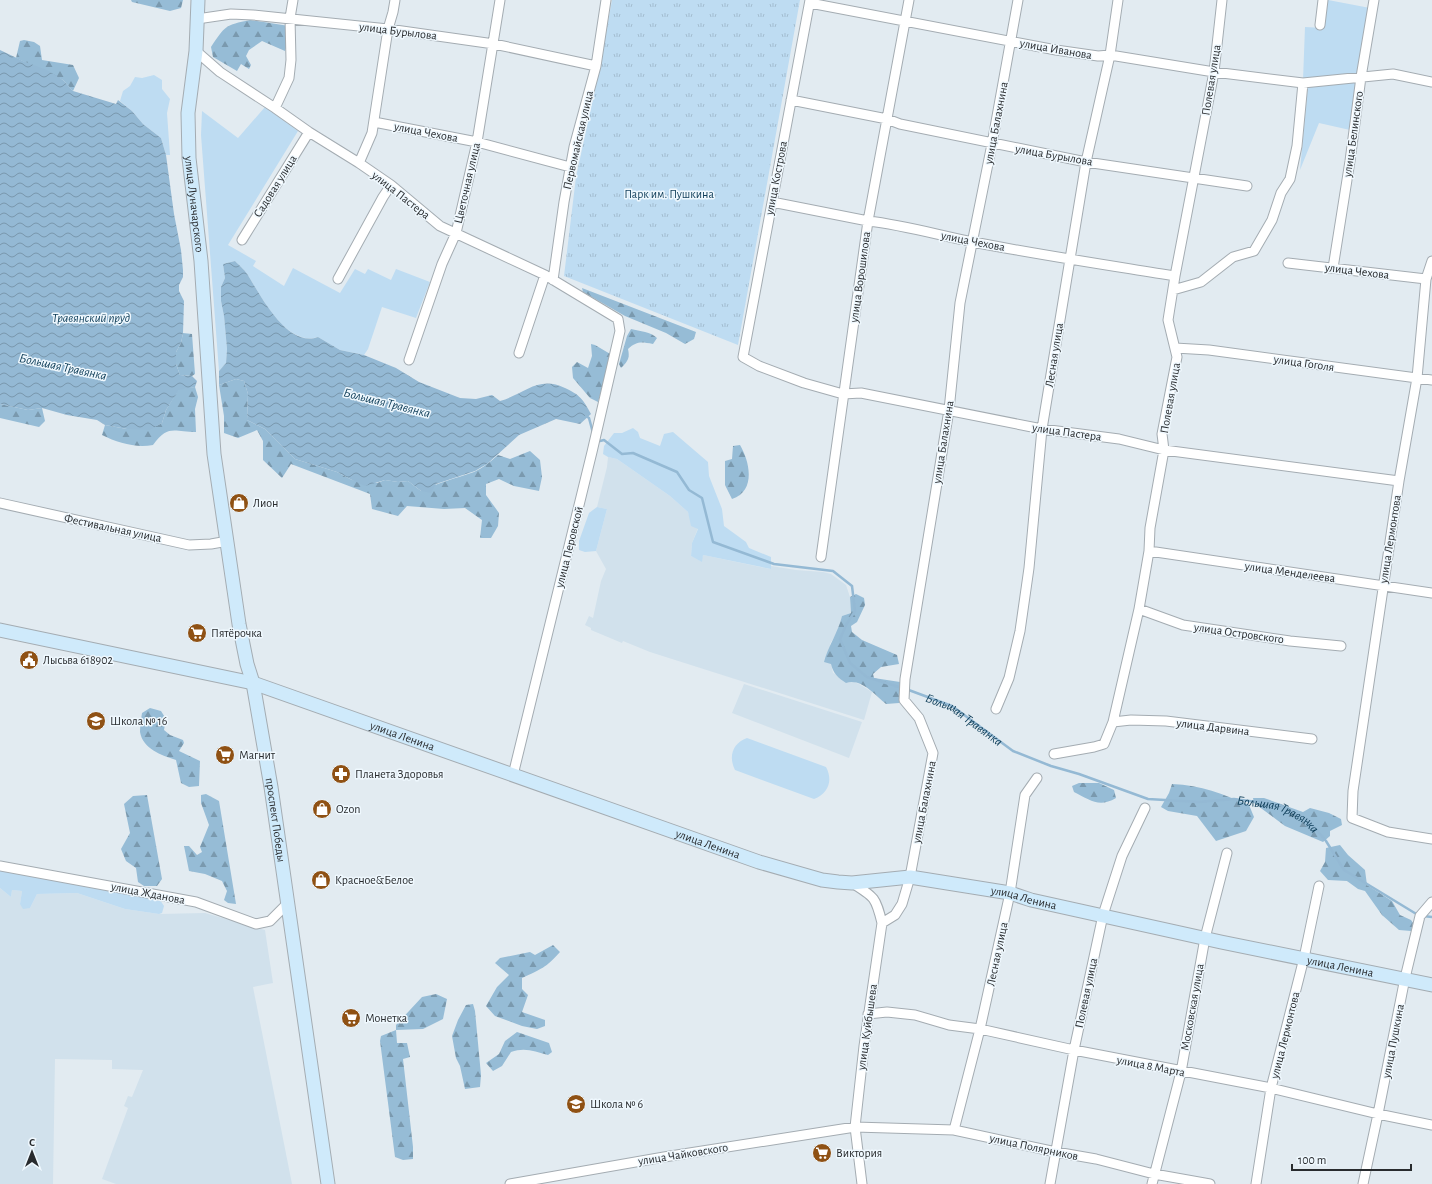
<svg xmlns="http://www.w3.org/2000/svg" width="1432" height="1184" viewBox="0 0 1432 1184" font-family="'Alegreya Sans',sans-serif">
	<defs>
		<pattern id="forest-firs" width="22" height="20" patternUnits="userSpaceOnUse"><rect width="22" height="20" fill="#96bcd6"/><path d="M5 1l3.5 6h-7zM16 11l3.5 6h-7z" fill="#7a99ae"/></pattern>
		<pattern id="park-tufts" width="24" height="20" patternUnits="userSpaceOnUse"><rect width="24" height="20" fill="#bedcf2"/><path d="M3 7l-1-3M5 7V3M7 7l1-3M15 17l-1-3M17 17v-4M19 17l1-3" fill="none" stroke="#a3bdd0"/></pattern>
		<pattern id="water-waves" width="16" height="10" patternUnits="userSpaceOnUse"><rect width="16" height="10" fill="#94b9d4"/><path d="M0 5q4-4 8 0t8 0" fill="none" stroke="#7997ac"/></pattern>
	</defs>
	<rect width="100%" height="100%" fill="#e2ebf1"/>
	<path fill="#d1e1ec" d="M608,457L617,459L670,496L688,512L692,524L698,528L692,543L691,556L701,561L703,555L770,569L771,566L796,570L823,572L831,574L846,585L850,597L851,613L842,616L839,629L830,644L831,664L833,673L859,684L872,692L864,720L650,652L623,641L622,643L591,630V628L585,625L589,616L593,618L601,581L606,569L596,551L607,509L597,507L607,467Z
		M744,684L862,722L849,758L732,713Z
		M0,888L11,897L12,890L22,891L20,904L30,908L37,894L77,893L125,909L159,914L205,913L265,930L273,983L253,987L292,1184H116L102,1179L128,1108L124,1106L128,1096L132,1097L143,1070L112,1069V1060L55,1059L53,1184H0Z"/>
	<path fill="#bedcf2" d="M1328,0L1370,8L1358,74L1303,80L1305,27L1323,28Z
		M154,75L162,80V89L170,99L167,113L170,155H166L161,138L143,124L132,111L120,101L123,91L130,86L135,77L142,78Z
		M1356,82L1350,130L1319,123L1300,170L1308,86Z
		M265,107L298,131L228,245L256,261L253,266L284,286L293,268L340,293L355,269L365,274L368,269L391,280L396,269L430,282L416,318L382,307L368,349L364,355L340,350L318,337C287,347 262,298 249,277C246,271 240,266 235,261L223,264L225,278L221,287V301L224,316L227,349L226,363L219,371L201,135L202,111L238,138Z
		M633,428L638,432L640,438L660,446L664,434L673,432L708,462L709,476L722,509L724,526L746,542L749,548L771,557V569L703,555L702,562L691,556L692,543L698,529L691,526L688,512L670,496L617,459L608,457L603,454L604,446L614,433H622Z
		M597,507L607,509L596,551L585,552L579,550V541L589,513Z
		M747,738L826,767C833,780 829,793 814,799L735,770C728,756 733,743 747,738Z
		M0,869L34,877L160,900L164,906L162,913L159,914L125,909L77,893L37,894L30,908L23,909L20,904L22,891L12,890L11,897L0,888Z"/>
	<path fill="url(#forest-firs)" d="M131,0H183L181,8L170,11L132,2Z
		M250,20L289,26L290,37L285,51L262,41L249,50L246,56L251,65L249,69L241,64L237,71L213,57L211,47C225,26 225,25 250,20Z
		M24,40L34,42L40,46L42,60L73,65L79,78L73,91L63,80L16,58L20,41Z
		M582,288L696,332L694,339L685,344L666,333L625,316L583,292Z
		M631,329C640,331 651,332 657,338L653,344C641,342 637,341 628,349C630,358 628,361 621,368L619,364L627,336Z
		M183,333L192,334L195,374L192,376L180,375L176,364V352L181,343Z
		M591,344L595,345L612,355L598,402L590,398L573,378L572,367L577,362L588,368L592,356Z
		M236,379L244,381L248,394L247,420L265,429L295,459L337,472L352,480L377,483L385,480L398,482L408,481L421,491C438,483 456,478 474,472C483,468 491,461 498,455L510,459L530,451L540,460L542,477L539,491L514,486L499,479L486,484V495L499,513L498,526L491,538H480L482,520L465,508L444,509L407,506L398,516L372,509L370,494L291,464L282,478L263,460V441L257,430L238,438L224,433V416L219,385Z
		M195,387L198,397L195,409L196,432C174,432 168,424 153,445C135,448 118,443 102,435L105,425L127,429H150L162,423L166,410L179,389Z
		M0,404L28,410L42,408L45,421L39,427L0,418Z
		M740,445C750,462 756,491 732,499L725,485V461L732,459L733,446Z
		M856,594L864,598L865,605L857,622L851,626L852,632L862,640L897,655L899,664L881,667L873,674L874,678L900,682V699L899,703L886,704C875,695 861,678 846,683C838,678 833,673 831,664L824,662C828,646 838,633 842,616L851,613L850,597Z
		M150,708L161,711L166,719L164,730L170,735L183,740L184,743L179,751L200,761L199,786L189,787L181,783L176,760C161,755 143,749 140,732C140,726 141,719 142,713Z
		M1079,783H1099L1114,790L1116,798C1099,808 1090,800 1074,792L1072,786Z
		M1172,784C1202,785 1222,794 1249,805L1254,817L1246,831L1216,841L1197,816L1168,811L1161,807L1169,793Z
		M206,794L219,801L236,904L228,903L224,900L227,891L222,881L205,874L189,871L184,846H189L197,855L202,852L200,847L209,825L201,803V795Z
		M147,795L162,879L157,886H144L138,882L136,868L126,861L121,849L130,833L124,804L133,796Z
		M1253,798H1264L1303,812L1310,808L1329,813L1341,819L1342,825L1330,831V836L1323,842L1285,826L1254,803Z
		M1340,845L1348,855L1365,870L1367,885L1392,901L1400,915L1411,920L1413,923L1411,931L1399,930L1382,915L1365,891L1358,889L1347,881L1328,880L1320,871L1325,862L1326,848Z
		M553,945L560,952C546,968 541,969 522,978V989L528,995L522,1012L545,1020V1026L537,1029L522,1026L495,1016L486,1006L497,987L509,975L495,963L500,958L530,952L535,955Z
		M436,994L447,999L443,1019L423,1029L396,1030L397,1043H407L410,1057L403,1059L413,1147V1159L403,1160L395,1157L380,1041L381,1036L396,1030V1025L422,997Z
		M473,1004L475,1011L481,1075L480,1087L465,1089L460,1066L456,1058L452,1036L458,1020L466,1005Z
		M517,1032L549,1043L552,1052L548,1055C535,1051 524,1047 511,1052L502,1066L493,1071L486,1063L499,1054L505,1041Z"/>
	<path fill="url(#park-tufts)" d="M612,0H800L738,345L564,276L576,177L598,76Z"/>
	<path fill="url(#water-waves)" d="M0,50L23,61L47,70L63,80L73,91L116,104L118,100L132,111L143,124L161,138L166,155L174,214L181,250L183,270V277L179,285V291L184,301L183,333L181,343L176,352V364L180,375L192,376L197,381L195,387L179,390L166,410L162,423L150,430L127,429L105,425L97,420L67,415L42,408L28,410L0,404Z
		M235,261C240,266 246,271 249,277C262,298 288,348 318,337L340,350L364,355L396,368L419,382L460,398L476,399L492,395L500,401C525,394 538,375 565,388C580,395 583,399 591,414L580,424L556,419L519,435L487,464L475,471L436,484L431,493L421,491L408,481L398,482L385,480L365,486L352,480L337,472L295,459L265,429L247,420L248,394L244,381L236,379L219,385V371L226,363L227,349L224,316L221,301V287L225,278L223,264Z"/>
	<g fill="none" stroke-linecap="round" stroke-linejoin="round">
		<g stroke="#94b9d4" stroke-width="2.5">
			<path d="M586,416L589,418L593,433"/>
			<path d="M600,441L604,440L622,454L633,453L677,472L689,490L702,498L713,542L774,564L833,571L852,586L855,611L846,625L840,639L850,663L867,677L902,688"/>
			<path id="s1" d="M906,689L952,706L1013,751L1051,766L1079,774L1148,799L1199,802L1234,799L1280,805L1308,820L1326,841L1344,870L1418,915"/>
			<path d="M1423,916L1432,917"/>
		</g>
		<defs>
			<path id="street" d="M810,0L743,357L759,366L804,383L843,394L861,393L1042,429L1119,439L1164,450L1399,481
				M810,3L1056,50L1098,56L1110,55L1214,72L1303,83L1393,74L1432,82
				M197,19L231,14L253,15L388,29L494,44L596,66
				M1320,25L1323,0
				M196,51L220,72L275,108L309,132L359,163L391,185L440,226L545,275L618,319L620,331L592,452L513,775
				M791,100L887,119L900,124L1086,162L1247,186
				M275,108L289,78L291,60L290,18L293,0
				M374,122L477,142L570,167
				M359,163L372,133L388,29L393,12L395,0
				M772,202L868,221C904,225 938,235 973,242C1040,255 1107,265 1175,276
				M242,240L309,132
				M1432,261L1426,279L1417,378L1399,481L1353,791L1352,818L1388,832L1432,839
				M1288,263L1426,279
				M1333,268L1350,161L1361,77L1374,0
				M338,279L383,197L391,185
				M553,280L564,202L574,147L596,66L606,0
				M1173,290L1201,282L1233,257L1254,251L1272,220L1281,193L1290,179L1297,146L1303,83
				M1175,348L1209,350L1432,380
				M519,353L545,275
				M409,360L442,264L456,233L477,142L500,0
				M0,503L189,545L211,544L228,541
				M1149,551L1432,593
				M821,557L868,221L909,0
				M1139,609L1183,625L1290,641L1341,646
				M996,709L1009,678L1020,631L1029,568L1042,429L1086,162L1110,55L1118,0
				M1113,722L1131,720L1166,721L1312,739
				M1054,754L1094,747L1104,744L1113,722L1139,609L1149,551L1150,528L1164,450L1162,434L1177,357L1168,320L1175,276L1214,72L1222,0
				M0,866L196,902L256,924L270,921L287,904
				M852,883C875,897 876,898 882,923L864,1046L855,1127L862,1184
				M882,923L895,915L902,904L910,877L933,753L919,718L904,700L905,679L949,410L960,303L992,144L1018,0
				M868,1014L887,1012L915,1015L949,1025L980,1029L1074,1050L1271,1088L1378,1114L1432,1125
				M954,1130L980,1029L1010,893L1025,795L1037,778
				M510,1184L664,1157L855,1127L954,1130L1056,1152L1096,1159L1154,1174L1210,1184
				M1050,1184L1074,1050L1103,915L1122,856L1145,808
				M1152,1184L1181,1072L1205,938L1227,853
				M1256,1184L1271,1088L1304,958L1319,886
				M1363,1184L1378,1114L1405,978L1420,916L1432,902"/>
			<g id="secondary">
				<path id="s2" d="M198,0L196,51L188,113L189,158L201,261L214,454L239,624L247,664L253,683L271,787L328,1184"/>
				<path id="s3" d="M0,630L253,683L759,862L822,880L838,882L852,883L910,877L1010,893L1031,900L1221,942L1432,985"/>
			</g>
		</defs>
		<use href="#street" stroke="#a4acb2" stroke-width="11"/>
		<use href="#secondary" stroke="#a4acb2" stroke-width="15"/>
		<use href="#street" stroke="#fff" stroke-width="9"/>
		<use href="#secondary" stroke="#cfeafb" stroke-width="13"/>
	</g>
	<defs>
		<symbol id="shop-disc" viewBox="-11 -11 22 22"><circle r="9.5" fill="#8f5114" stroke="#eff8fe"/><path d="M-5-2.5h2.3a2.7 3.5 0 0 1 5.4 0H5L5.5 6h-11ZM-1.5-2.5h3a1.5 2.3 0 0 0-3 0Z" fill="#fff"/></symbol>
		<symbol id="supermarket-disc" viewBox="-11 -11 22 22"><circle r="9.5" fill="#8f5114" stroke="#eff8fe"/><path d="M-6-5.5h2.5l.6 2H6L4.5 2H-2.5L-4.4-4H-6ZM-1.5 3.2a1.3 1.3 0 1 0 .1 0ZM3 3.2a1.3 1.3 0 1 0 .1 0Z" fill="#fff"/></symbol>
		<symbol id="civic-disc" viewBox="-11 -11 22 22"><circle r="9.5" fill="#8f5114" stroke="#eff8fe"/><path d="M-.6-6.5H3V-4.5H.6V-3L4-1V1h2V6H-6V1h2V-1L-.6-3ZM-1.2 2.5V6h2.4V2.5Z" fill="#fff"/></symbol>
		<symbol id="school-disc" viewBox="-11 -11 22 22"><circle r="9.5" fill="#8f5114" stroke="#eff8fe"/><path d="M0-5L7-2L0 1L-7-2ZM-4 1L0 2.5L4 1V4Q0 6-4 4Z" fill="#fff"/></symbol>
		<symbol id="pharmacy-disc" viewBox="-11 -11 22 22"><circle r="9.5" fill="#8f5114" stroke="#eff8fe"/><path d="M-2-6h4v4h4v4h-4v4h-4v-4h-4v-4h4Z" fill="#fff"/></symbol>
	</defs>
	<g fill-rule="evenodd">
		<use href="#shop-disc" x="228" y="492" width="22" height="22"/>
		<use href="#supermarket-disc" x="186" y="622" width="22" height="22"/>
		<use href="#civic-disc" x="18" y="649" width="22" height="22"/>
		<use href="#school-disc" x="85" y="710" width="22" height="22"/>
		<use href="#supermarket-disc" x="214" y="744" width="22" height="22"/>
		<use href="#pharmacy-disc" x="330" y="763" width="22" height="22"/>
		<use href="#shop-disc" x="311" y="798" width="22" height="22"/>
		<use href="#shop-disc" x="310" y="869" width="22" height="22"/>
		<use href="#supermarket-disc" x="340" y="1007" width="22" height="22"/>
		<use href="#school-disc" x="565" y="1093" width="22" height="22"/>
		<use href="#supermarket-disc" x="811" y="1142" width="22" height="22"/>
	</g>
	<g text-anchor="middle" stroke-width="3" stroke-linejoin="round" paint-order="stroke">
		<g font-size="12" fill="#282b2e" stroke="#eff8fe">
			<text transform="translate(398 31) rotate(7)" y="4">улица Бурылова</text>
			<text transform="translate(1056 49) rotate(10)" y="4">улица Иванова</text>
			<text transform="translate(1211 80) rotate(-81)" y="4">Полевая улица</text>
			<text transform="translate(996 123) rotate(-79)" y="4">улица Балахнина</text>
			<text transform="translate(426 132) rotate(11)" y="4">улица Чехова</text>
			<text transform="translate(1353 134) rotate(-82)" y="4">улица Белинского</text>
			<text transform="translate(578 140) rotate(-77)" y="4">Первомайская улица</text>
			<text transform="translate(1054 155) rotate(10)" y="4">улица Бурылова</text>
			<text transform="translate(776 178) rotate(-79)" y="4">улица Кострова</text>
			<text transform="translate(467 183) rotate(-77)" y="4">Цветочная улица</text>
			<text transform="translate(275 186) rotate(-58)" y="4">Садовая улица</text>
			<text transform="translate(401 195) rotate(38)" y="4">улица Пастера</text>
			<text dy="4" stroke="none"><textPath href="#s2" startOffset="205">улица Луначарского</textPath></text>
			<text transform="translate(973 241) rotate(11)" y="4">улица Чехова</text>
			<text transform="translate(1357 271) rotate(7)" y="4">улица Чехова</text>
			<text transform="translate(860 277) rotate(-82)" y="4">улица Ворошилова</text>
			<text transform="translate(1054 355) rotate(-81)" y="4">Лесная улица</text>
			<text transform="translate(1304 363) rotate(8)" y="4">улица Гоголя</text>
			<text transform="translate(1170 398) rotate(-80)" y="4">Полевая улица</text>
			<text transform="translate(1067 432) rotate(8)" y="4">улица Пастера</text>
			<text transform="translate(943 442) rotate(-81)" y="4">улица Балахнина</text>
			<text transform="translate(113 528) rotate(12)" y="4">Фестивальная улица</text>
			<text transform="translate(1390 539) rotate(-81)" y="4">улица Лермонтова</text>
			<text transform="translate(569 547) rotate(-76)" y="4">улица Перовской</text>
			<text transform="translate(1290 572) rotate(8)" y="4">улица Менделеева</text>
			<text transform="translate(1239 633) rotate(8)" y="4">улица Островского</text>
			<text transform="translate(1213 727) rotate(7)" y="4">улица Дарвина</text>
			<text dy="4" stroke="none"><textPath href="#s3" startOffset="417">улица Ленина</textPath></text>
			<text transform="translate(924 802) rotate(-79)" y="4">улица Балахнина</text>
			<text dy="4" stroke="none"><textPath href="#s2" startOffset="827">проспект Победы</textPath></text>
			<text dy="4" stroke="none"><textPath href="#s3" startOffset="741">улица Ленина</textPath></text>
			<text transform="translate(148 893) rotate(11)" y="4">улица Жданова</text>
			<text dy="4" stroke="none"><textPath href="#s3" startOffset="1065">улица Ленина</textPath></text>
			<text transform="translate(997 954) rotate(-78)" y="4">Лесная улица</text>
			<text dy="4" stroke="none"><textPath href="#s3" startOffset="1389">улица Ленина</textPath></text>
			<text transform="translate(1086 993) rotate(-78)" y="4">Полевая улица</text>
			<text transform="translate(1192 1007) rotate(-80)" y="4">Московская улица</text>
			<text transform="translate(867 1027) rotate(-82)" y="4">улица Куйбышева</text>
			<text transform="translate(1285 1035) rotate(-76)" y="4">улица Лермонтова</text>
			<text transform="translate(1393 1041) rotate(-79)" y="4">улица Пушкина</text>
			<text transform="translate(1151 1066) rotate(11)" y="4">улица 8 Марта</text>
			<text transform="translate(1034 1147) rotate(12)" y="4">улица Полярников</text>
			<text transform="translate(683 1154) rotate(-9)" y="4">улица Чайковского</text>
		</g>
		<g font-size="12" fill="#0f3d59" stroke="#eff8fe">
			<text x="669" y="198">Парк им. Пушкина</text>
		</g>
		<g font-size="12" fill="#282b2e" stroke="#eff8fe" text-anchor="start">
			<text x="253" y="507">Лион</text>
			<text x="211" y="637">Пятёрочка</text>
			<text x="43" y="664">Лысьва 618902</text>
			<text x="110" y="725">Школа № 16</text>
			<text x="239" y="759">Магнит</text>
			<text x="355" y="778">Планета Здоровья</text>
			<text x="336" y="813">Ozon</text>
			<text x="335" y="884">Красное&amp;Белое</text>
			<text x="365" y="1022">Монетка</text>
			<text x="590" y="1108">Школа № 6</text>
			<text x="836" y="1157">Виктория</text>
		</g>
		<g font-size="13" font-style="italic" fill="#0b3b56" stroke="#eff8fe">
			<text x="91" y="322">Травянский пруд</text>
			<text transform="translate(63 366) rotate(12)" y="5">Большая Травянка</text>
			<text transform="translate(387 402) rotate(14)" y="5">Большая Травянка</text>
			<text dy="5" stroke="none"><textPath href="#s1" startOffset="66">Большая Травянка</textPath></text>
			<text dy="5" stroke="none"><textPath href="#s1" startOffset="402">Большая Травянка</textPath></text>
		</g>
	</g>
	<g transform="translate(32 1152)" stroke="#eff8fe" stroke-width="3" paint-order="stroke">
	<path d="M0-3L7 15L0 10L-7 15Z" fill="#282b2e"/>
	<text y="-6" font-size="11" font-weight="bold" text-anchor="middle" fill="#282b2e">С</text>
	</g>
	<path d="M1292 1164v6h119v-6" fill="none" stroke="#282b2e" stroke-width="2"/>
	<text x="1298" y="1164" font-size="12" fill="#282b2e" stroke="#eff8fe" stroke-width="3" paint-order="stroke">100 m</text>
</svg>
